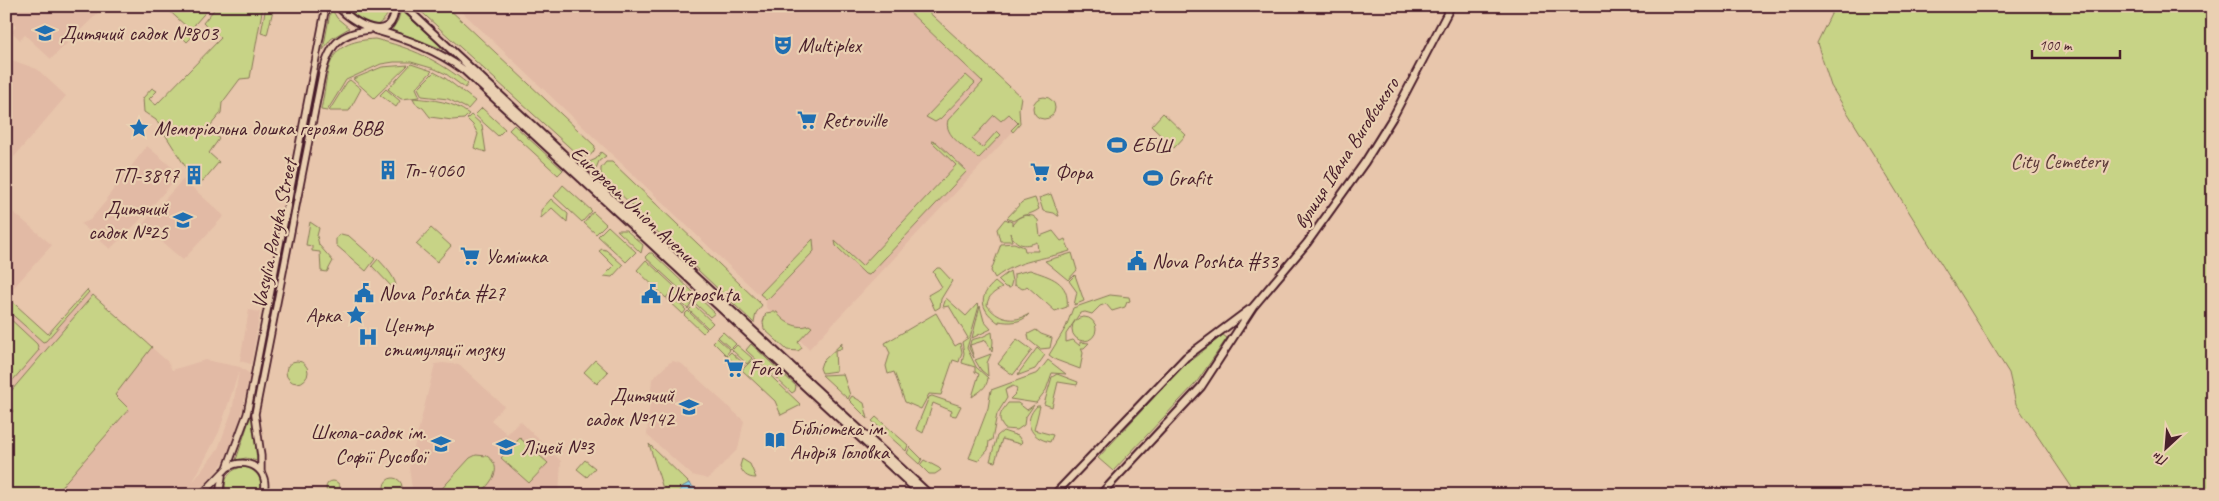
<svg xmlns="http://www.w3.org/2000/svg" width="2219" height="501" viewBox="0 0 2219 501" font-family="Caveat,sans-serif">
	<rect width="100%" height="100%" fill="#e8c6ac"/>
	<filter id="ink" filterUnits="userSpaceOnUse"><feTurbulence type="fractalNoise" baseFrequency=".02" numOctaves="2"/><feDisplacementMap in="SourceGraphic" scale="10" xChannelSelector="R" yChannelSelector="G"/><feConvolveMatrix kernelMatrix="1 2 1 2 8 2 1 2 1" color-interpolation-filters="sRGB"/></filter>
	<g filter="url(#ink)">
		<path fill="#e2baa5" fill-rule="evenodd" d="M11,6H101L103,8L51,59L25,35L20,40L12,32L16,26L6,17V12Z
			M456,6H923L1021,97L1019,109L1020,124L809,349L766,307V301Z
			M6,58L37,69L66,96L8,164L6,163Z
			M147,146L180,174L139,221L110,249L81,224L90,220L107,200L106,199Z
			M183,179L224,216L183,260L142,225Z
			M6,206L52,245L6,296L48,334L87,290L168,362L172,370L205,360L240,367L250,374L240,419L229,453L217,471L194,495H6ZM239,371L232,411L218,449L193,482L219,432Z
			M249,310L260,312L251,364L240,361Z
			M673,361L682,364L744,421L738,449L708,479L692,475L647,435L652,379L669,363Z
			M443,363L460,365L504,406L491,420L507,434L520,421L561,461L559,495H413L409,468L435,364Z"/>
		<path fill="#c7d386" stroke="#887958" d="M164,6H211L195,24L191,38L187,42L181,36L188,28Z
			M217,6H263L250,78L240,79L222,103L221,113L210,126L219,139L209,153L219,162L203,181L195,180L199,176L194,171L190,174L156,120L144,112L143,98L152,88L157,91L149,99L156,105L221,38L214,31L207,38L202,31L206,26L203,23Z
			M266,6H274L267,35L261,33Z
			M345,6H389C388,16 385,20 377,25L361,21Z
			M415,6H446L595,146C594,156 588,157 579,156Z
			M903,6H922L1021,97L1019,109L1020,124L1013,132L1011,130L1018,123L1009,114L1001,121L994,115L972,139L982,148L997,131L1001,135L979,158L976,157C966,148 943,135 948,120L983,82Z
			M1835,6H2213V495H2077L2016,404L2009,373L1831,86L1817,43Z
			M331,8L337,18L349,28L331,39L323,50Z
			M401,10L445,50L392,30L398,20Z
			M375,39C412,48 438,60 468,84L465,88L446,74L435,69L411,62H394L381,64L346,80L327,111L321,110C330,68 323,42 375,39Z
			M411,64L432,71L416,88L420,97L401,99L388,89Z
			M408,65L374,98L353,79L382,67Z
			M434,72L445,78L475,101L468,109L448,99L422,96L418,88Z
			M966,75L975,83L940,119L935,122L926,117Z
			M350,80L361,89L349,111H329L347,82Z
			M386,89L400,101L396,107L380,95Z
			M1033 108a11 11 0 1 1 22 0a11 11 0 1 1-22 0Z
			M413,98C434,100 452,101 469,114L464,119L452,120L430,117L423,108L416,104Z
			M482,108L505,129L498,136L475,115Z
			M1163,113L1186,135L1174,148L1151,126Z
			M471,115L482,125L486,152L474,148L478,134L473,125L467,119Z
			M514,125L563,170L558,175L509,130Z
			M931,141L936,142L967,171L869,275L865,274L836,246L835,241L862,266L956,165Z
			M601,152L606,156L599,161L595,171L587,163L596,159Z
			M606,162H612L762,305L756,313L754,323L644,219L632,205L601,176V168Z
			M563,185L592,211L582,222L554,196Z
			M1051,194L1059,216H1058L1054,213L1043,211L1039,198Z
			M1035,198L1039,209C1031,215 1023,214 1013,221L1007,218L1022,202Z
			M551,199L568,214L567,222L552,208L541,218V210Z
			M593,212L606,224L596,234L584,223Z
			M1024,215L1033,216L1038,220L1040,236L1053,231L1061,241L1065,239L1070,251C1043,260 1019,259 995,278L991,271L1001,244L1014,243L1024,247L1025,251H1038L1037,242C1025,247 1016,246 1010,233L1012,241H1000L997,229L1005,219L1012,222V225L1018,218Z
			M310,222L319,228L317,236L319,245L333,261L327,272L321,271L320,252L312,251V246L306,245Z
			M608,226L636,252L626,262L598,236Z
			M431,228L451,246L437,262L416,244Z
			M617,230H626L643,245L641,253Z
			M341,234L349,236L375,259L366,271L336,245V238Z
			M813,239L814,251L769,298L766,299L760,294Z
			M602,249L606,250L623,265L612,277L604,276L614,266L599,251Z
			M649,253H652L715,313L710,317L645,257Z
			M1072,253L1077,270L1068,280L1045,261Z
			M378,259C385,267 393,274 396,285L392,287L372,266Z
			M646,260L675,287L666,298L637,270Z
			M937,268H940L952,281L941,299L940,307L935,310L928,295L942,287L933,272Z
			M1030,270C1050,277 1070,281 1067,307L1055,311L1027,286L1023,289L1014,285V274Z
			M1010,271L1012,281L1010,288L1005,287L998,280Z
			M1075,275L1084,301L1074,305L1077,292L1069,281Z
			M995,282L1002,288C994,292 988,296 987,305C997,319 1013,324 1029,314C1022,323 1009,323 999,321V323C982,311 976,298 995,282Z
			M676,288L692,303L688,309L671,293Z
			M87,290L89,292L46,341L43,342L6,309V296L48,334Z
			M93,295L152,347L115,395L129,409L54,495H6V419L13,411L6,405V397Z
			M670,295L686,310L683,314L667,299Z
			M1110,295L1129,297L1130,301L1127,302L1125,307L1112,311L1106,304L1100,306L1092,314L1085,312L1080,313L1066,334V342L1073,340L1080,346V342L1089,343L1084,348H1081L1083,353L1080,369L1056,360L1049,355L1066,327L1073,308Z
			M946,298L966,316L977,304L979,306L967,348L976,367L988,378C987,388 980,391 972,397L979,374L975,372V367L962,363L964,353L962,342L968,338L949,306L943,307Z
			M694,305L713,323L708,328L689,310Z
			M980,306L984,321L991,329L972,338Z
			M688,311L707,329L703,333L684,315Z
			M772,312H777C782,322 799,330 809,325L812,327L798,342L802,348L798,351L787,350L764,329L763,322L766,313Z
			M936,313L955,346L960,343L962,352L959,362L953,360L941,395L929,394L921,409L905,402L894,372L888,374L886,366L890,353L885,343Z
			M6,315L37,344L39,350L6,388V379L10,375L6,372Z
			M1072 329a12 12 0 1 1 24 0a12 12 0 1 1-24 0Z
			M1036,330L1041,334L1052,338L1050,348L1040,349L1029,340L1028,334Z
			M723,332L736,344L731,349L718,337Z
			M992,332L993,342L992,352L986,340L970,345L974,358L969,348L971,340L982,337Z
			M1223,335L1227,338L1196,383L1113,471L1098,458L1180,369Z
			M717,338L730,350L726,355L713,342Z
			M1017,339L1032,350L1013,375L998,364Z
			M842,343L841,349L835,350L836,371L822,373L820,368L822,362Z
			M751,344L796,386L795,391L792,393L746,350Z
			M737,345L752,358L747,364L732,350Z
			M1037,348L1045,355L1035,369L1019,375L1018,374Z
			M731,352L745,365L741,369L727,356Z
			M991,354L987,363L988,376L981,370L975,360Z
			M753,359L801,405L781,415L775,401L742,370Z
			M595,360L608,372L597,384L584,372Z
			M1048,360L1066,374L1052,373L1046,390L1036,403L1010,399L1016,393L1017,388L1013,386L1005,390L1007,398L997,414L992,440L989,441L988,450L978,461L969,458L988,408L991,390L1038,373Z
			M286 372a11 11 0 1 1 22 0a11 11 0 1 1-22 0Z
			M843,374L850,395L848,399L822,375Z
			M1057,374L1078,382L1077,385L1058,382L1052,407L1044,404L1052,377Z
			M852,396L864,403L868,419L849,400Z
			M932,396L961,406L956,416L950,415L952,411L933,403L923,433L916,429L929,397Z
			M1008,403H1018L1027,410L1034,405L1025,418L1024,425L1017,430L1005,429C995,418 1002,411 1008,403Z
			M1037,406H1040L1034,430L1053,435L1050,442C1030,438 1022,421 1037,406Z
			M252,412L257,461L246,458L236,460Z
			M876,417L908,445L906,451L872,421Z
			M1003,431L1018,436L1022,442L1020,444L1002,439L995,462L990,461L997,436Z
			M520,438L548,463L529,483L501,458Z
			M649,444L689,483L682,487L678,495H665Z
			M910,447L922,459L919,464L907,453Z
			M476,455L487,456C505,469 490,483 479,495H436L470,458Z
			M742,459L750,464L756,478C747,478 743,474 740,466Z
			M585,460L595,468L587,477L577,469Z
			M924,460L939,468L941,470L935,474H929L920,465Z
			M242,467C256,468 266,481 258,495H228C221,482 228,470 242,467Z
			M384 487a9 9 0 1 1 18 0a9 9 0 1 1-18 0Z
			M326 488a7 7 0 1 1 14 0a7 7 0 1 1-14 0Z"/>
		<path fill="#87d0e8" stroke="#6f899c" d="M689,483L702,495H678L682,487Z"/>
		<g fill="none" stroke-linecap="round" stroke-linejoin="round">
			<defs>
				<path id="tertiary" d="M227,468C247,455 272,470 263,495
					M261,471V456L255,414L322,74C330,45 338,33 369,30
					M222,476L220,489L222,495
					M201,495L227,468L247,414L326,6"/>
				<path id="secondary" d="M338,6C353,24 394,47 395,6
					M404,6L930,495
					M375,30C407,39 437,50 464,70L922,495
					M1054,495L1186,357L1250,309
					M1100,495L1201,387L1253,307L1307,243L1365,162L1393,117L1451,6"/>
			</defs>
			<use href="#tertiary" stroke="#4a1f2b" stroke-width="9"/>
			<use href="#secondary" stroke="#4a1f2b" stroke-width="10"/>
			<use href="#tertiary" stroke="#ead0b2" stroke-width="5.5"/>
			<use href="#secondary" stroke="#ead0b2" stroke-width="6"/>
		</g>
	</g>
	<defs>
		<symbol id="school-bare" viewBox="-9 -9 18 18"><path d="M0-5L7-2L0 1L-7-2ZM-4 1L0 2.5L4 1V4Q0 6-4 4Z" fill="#1f6fb2" stroke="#ead0b2" stroke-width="2.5" paint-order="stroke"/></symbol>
		<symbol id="theatre-bare" viewBox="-9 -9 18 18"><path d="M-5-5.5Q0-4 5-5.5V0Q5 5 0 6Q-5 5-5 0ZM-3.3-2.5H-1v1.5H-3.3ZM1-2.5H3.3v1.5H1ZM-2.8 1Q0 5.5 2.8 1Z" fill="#1f6fb2" stroke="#ead0b2" stroke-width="2.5" paint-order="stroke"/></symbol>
		<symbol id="supermarket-bare" viewBox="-9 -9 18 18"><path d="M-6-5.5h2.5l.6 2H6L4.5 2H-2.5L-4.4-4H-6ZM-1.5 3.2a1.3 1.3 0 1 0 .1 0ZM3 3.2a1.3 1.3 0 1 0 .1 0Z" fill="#1f6fb2" stroke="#ead0b2" stroke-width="2.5" paint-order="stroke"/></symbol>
		<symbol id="sight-bare" viewBox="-9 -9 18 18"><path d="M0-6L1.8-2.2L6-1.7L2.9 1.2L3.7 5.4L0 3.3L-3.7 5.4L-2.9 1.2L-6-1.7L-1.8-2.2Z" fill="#1f6fb2" stroke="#ead0b2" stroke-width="2.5" paint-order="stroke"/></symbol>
		<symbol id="stadium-bare" viewBox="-9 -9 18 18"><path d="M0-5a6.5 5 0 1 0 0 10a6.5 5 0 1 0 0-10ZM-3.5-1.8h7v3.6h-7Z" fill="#1f6fb2" stroke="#ead0b2" stroke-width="2.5" paint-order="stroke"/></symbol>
		<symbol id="building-bare" viewBox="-9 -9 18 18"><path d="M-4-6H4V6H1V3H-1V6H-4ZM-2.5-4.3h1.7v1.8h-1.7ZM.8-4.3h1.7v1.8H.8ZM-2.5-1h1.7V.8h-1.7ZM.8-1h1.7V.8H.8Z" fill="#1f6fb2" stroke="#ead0b2" stroke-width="2.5" paint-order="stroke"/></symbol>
		<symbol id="civic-bare" viewBox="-9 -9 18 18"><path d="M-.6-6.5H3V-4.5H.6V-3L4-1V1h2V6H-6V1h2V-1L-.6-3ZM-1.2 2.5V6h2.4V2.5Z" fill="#1f6fb2" stroke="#ead0b2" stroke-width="2.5" paint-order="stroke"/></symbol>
		<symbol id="hospital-bare" viewBox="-9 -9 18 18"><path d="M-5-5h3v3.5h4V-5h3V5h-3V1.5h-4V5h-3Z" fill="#1f6fb2" stroke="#ead0b2" stroke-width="2.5" paint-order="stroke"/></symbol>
		<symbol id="library-bare" viewBox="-9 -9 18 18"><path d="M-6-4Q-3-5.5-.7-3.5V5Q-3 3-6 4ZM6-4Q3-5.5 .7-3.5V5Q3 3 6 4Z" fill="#1f6fb2" stroke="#ead0b2" stroke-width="2.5" paint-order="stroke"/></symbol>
	</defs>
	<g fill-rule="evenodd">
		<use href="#school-bare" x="31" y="19" width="28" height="28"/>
		<use href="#theatre-bare" x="769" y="31" width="28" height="28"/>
		<use href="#supermarket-bare" x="793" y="106" width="28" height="28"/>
		<use href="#sight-bare" x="125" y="114" width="28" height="28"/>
		<use href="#stadium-bare" x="1103" y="131" width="28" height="28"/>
		<use href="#building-bare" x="374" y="156" width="28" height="28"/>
		<use href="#supermarket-bare" x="1026" y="158" width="28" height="28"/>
		<use href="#building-bare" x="180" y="161" width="28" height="28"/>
		<use href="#stadium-bare" x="1139" y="164" width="28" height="28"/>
		<use href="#school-bare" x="169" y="206" width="28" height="28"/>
		<use href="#supermarket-bare" x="456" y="242" width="28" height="28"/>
		<use href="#civic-bare" x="1123" y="247" width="28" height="28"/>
		<use href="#civic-bare" x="350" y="279" width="28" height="28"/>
		<use href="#civic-bare" x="637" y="280" width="28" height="28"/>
		<use href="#sight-bare" x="342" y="301" width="28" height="28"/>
		<use href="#hospital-bare" x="354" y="323" width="28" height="28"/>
		<use href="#supermarket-bare" x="720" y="354" width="28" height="28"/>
		<use href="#school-bare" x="675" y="393" width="28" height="28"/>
		<use href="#library-bare" x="761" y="426" width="28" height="28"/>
		<use href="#school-bare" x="427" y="430" width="28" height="28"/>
		<use href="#school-bare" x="492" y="433" width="28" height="28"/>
	</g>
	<g text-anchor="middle" stroke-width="4.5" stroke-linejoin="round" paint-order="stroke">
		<g font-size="21" fill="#4a1f2b" stroke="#ead0b2" text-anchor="start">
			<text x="60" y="40">Дитячий садок №803</text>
			<text x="798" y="52">Multiplex</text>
			<text x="822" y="127">Retroville</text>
			<text x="154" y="135">Меморіальна дошка героям ВВВ</text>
			<text x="1132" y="152">ЕБШ</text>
			<text x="403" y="177">Тп-4060</text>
			<text x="1055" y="179">Фора</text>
			<text x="179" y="182" text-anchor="end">ТП-3897</text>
			<text x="1168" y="185">Grafit</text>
			<text x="168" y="215" text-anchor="end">Дитячий<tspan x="168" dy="24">садок №25</tspan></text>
			<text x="485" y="263">Усмішка</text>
			<text x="1152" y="268">Nova Poshta #33</text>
			<text x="379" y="300">Nova Poshta #27</text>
			<text x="666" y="301">Ukrposhta</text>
			<text x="341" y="322" text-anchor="end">Арка</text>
			<text x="383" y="332">Центр<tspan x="383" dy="24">стимуляції мозку</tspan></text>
			<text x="749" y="375">Fora</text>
			<text x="674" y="402" text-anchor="end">Дитячий<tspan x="674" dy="24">садок №142</tspan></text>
			<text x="790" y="435">Бібліотека ім.<tspan x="790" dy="24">Андрія Головка</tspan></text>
			<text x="426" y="439" text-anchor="end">Школа-садок ім.<tspan x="426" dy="24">Софії Русової</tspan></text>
			<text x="521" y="454">Ліцей №3</text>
		</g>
		<g font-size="21" fill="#4a1f2b" stroke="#ead0b2">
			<text transform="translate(1346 153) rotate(-57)" y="7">вулиця Івана Виговського</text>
			<text transform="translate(635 206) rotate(43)" y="7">European Union Avenue</text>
			<text transform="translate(274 234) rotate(-78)" y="7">Vasylia Poryka Street</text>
		</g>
		<g font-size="21" fill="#5d3a39" stroke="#ead0b2">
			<text x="2059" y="168">City Cemetery</text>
		</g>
	</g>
	<rect width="2219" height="501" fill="none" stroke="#ead0b2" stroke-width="25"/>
	<rect x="12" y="12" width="2194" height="476" fill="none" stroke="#4a1f2b" stroke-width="2" filter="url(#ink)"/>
	<g transform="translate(2166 448) rotate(206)" stroke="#ead0b2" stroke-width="4" paint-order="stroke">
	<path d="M0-4L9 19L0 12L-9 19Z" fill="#4a1f2b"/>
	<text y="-8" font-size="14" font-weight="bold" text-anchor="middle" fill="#4a1f2b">Пн</text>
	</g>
	<path d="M2032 50v8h88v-8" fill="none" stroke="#4a1f2b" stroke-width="2.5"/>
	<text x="2039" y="50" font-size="15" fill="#4a1f2b" stroke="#ead0b2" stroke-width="4" paint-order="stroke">100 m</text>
</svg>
